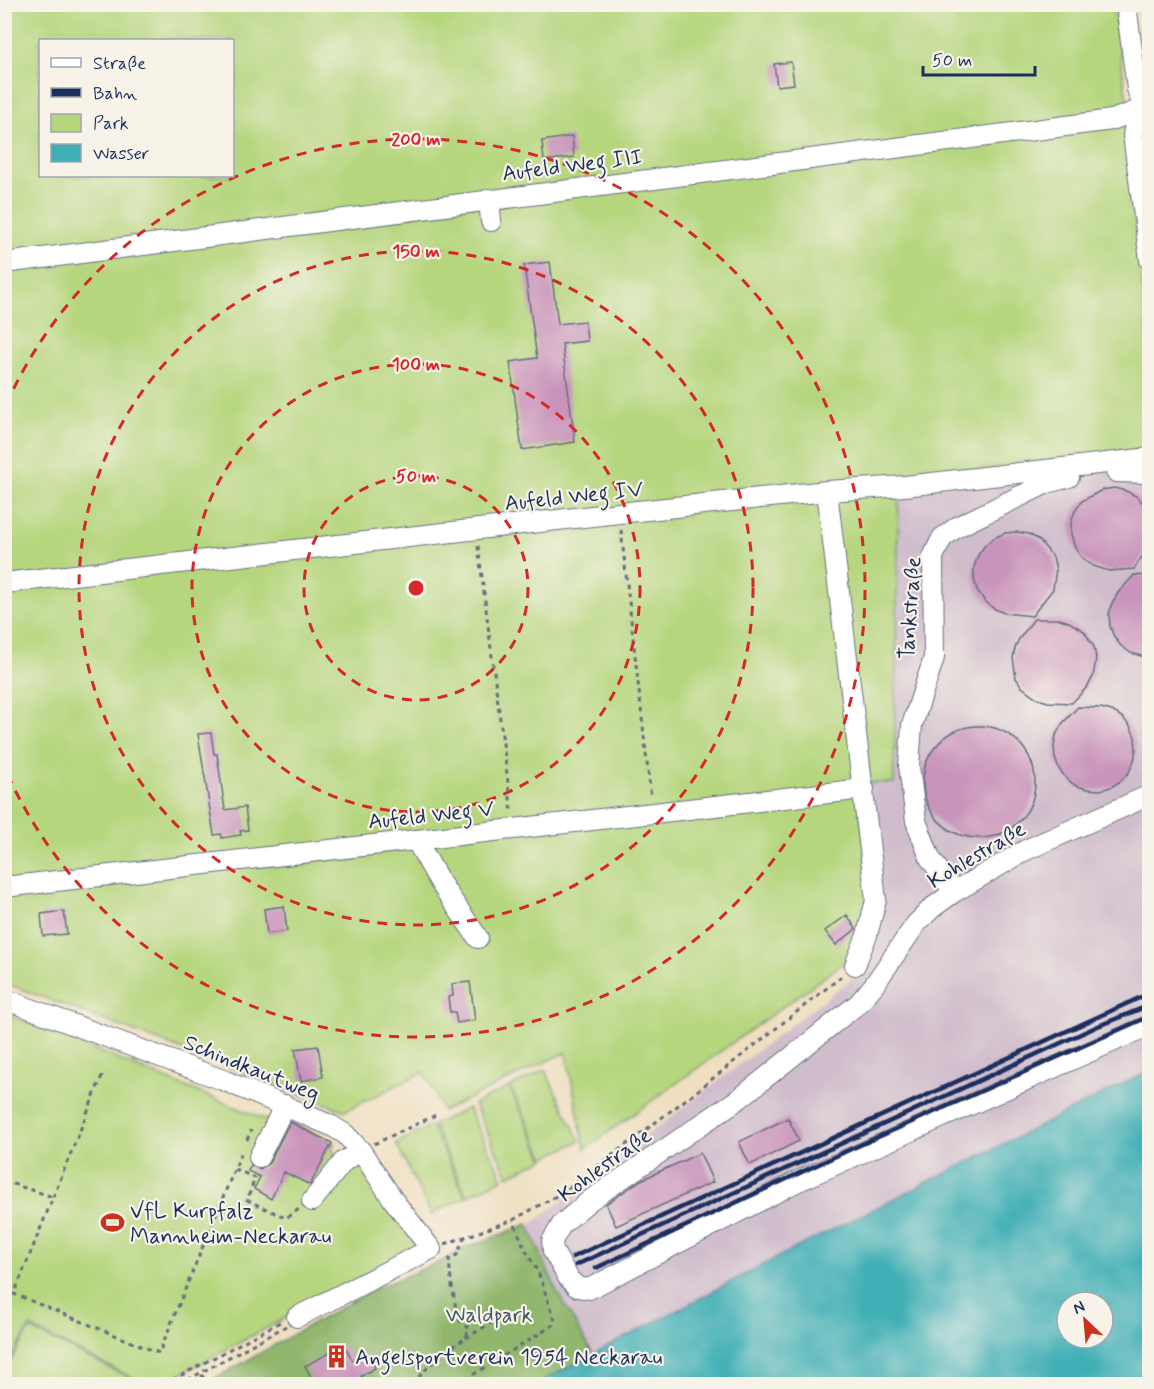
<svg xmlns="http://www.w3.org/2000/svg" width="1154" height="1389" viewBox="0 0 1154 1389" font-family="Mynerve,sans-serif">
	<rect width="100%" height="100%" fill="#f7f3e8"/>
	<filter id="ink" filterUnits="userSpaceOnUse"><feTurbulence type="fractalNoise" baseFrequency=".0167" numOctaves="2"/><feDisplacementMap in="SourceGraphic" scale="12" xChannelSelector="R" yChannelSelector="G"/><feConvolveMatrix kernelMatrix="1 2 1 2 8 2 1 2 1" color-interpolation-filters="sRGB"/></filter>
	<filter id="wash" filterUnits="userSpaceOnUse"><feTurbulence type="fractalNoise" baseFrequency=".008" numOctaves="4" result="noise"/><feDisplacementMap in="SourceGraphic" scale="24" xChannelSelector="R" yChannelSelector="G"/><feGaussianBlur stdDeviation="1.35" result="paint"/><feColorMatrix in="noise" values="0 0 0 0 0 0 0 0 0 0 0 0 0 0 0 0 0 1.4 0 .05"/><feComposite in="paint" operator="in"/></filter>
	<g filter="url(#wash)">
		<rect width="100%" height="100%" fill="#efdfc0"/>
		<path fill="#d0bdcc" d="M1148,122H1149V208L1139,134Z
			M1149,463V1071L776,1258L593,1354L558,1292L529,1226L860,972L869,783L894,782L899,490Z"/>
		<path fill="#b6d67e" stroke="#68826e" stroke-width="1.5" fill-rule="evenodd" d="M4,5H1113L1128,106L1126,136L1149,351V451L899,478L894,783H858L870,901L849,959L585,1149L566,1052L443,1111L424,1072L345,1111L5,983ZM40,40H232V176H40Z
			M4,1013L262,1118L268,1120H287L334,1143L332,1150L346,1163L360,1162L422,1245L162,1384H141L137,1380L30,1327L5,1368Z
			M545,1070L580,1141L545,1158L510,1087Z
			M509,1087L544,1159L508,1176L474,1104Z
			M468,1108L503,1179L467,1196L433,1125Z
			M431,1126L466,1197L431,1214L396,1143Z
			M30,1329L138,1382L139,1384H5V1371Z"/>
		<path fill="#90b76d" stroke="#567366" stroke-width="1.5" d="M528,1224L557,1292L593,1354L537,1384H205L374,1289L440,1262L465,1248Z"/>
		<path fill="#3fafb6" stroke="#2d6f8a" stroke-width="1.5" fill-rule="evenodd" d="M1149,1071V1384H537L776,1258ZM1067,1302H1103V1338H1067Z"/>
		<g id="blocks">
			<path fill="#c994bb" d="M791,62L794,84L777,86L774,64Z
				M572,136L574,157L544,161L542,141Z
				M550,262L558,324L585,321L587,341L562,344L575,442L522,450L510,362L537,358L524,265Z
				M1114,488L1126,491L1136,496L1144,504L1149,513V546L1134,569L1109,571L1093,566L1080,556L1074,545L1071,534V522L1075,511L1082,501L1102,490Z
				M1017,532L1029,534L1039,540L1053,557L1056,569L1053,589L1032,616L1004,613L993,608L984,600L977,590L974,579V567L978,555L985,545L994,538L1005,533Z
				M1134,575L1149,576V658L1131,653L1121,646L1114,637L1110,626L1109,614L1112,603L1118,593Z
				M1034,619H1060L1069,622L1084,631L1094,647L1096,658L1093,677L1087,687L1072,703L1048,702L1038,699L1022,687L1016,678L1013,658L1015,648L1019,639Z
				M1078,707L1101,708L1112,711L1122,717L1130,726L1135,737L1136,749L1134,761L1129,772L1121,781L1111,787L1100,790L1088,789L1076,786L1067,779L1059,769L1055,758L1054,746L1056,735L1062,724Z
				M923 782a56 56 0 1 1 112 0a56 56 0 1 1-112 0Z
				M211,733L214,754H217L225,810L245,807L248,830L240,831L241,835L222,838L221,834L214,835L198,734Z
				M284,906L287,931L267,934L264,909Z
				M64,911L67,934L43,936L41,914Z
				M847,915L856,929L836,945L825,931Z
				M470,982L475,1020L457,1023L455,1012H450L448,997L453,996L452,984Z
				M318,1046L323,1077L301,1081L295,1049Z
				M788,1118L799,1141L750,1165L739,1142Z
				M290,1122L332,1143L310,1185L284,1172L271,1199L254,1189L260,1177L248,1171L251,1165L260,1169L269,1163Z
				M700,1153L713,1182L616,1226L606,1204L641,1180Z
				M344,1345L353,1361L367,1354L375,1368L361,1376L366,1384H315L305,1366Z"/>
		</g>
	</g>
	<g filter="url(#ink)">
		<use href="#blocks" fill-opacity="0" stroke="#656d80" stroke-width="1.5"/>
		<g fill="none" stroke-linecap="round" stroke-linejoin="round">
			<defs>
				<path id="minor" d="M1126,4L1137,89L1144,108
					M1144,108L1136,120L1133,135L1150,260
					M489,199L491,221
					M4,263L1112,120L1144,108
					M1116,472L1150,473
					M827,491L876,900L867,935L855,965
					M4,583L619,513L827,491L905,486L1150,458
					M1150,795L1026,850L954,892L932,908L916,924L874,985L859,1003L740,1098L589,1201L562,1224L552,1241L553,1251L569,1279L577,1287L589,1289L796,1182L1150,1025
					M416,840L441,884L478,938
					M4,887L864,789
					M954,892L930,858L916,821L909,766L912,725L934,658L933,557L942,538L957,527L1047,483L1069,477
					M4,999L223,1080L332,1126L345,1134L361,1151L394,1201L431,1249L297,1317
					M259,1157L285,1105
					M312,1201L344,1161L361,1151"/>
			</defs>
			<use href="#minor" stroke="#656d80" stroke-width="22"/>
			<path stroke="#656d80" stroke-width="3" stroke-dasharray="4.5 4.5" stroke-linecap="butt" d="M621,530L651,798
				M478,546L512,814
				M102,1076L14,1294L159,1353L242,1151
				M247,1140L251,1130
				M374,1144L438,1114
				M235,1169L255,1178L247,1200L286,1218L299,1209
				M4,1181L53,1197
				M445,1244L513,1220L565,1191L697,1091L842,976
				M466,1338L493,1322
				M201,1375L210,1384
				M165,1384L280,1322
				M180,1384L286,1326
				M413,1384C428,1365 445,1351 466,1338L469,1328L458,1319L451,1281L449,1259L457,1255L464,1238
				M458,1384L552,1326L555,1321L538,1272L525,1249L513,1220"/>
			<use href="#minor" stroke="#fff" stroke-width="20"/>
			<path stroke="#1b2f5e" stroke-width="4.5" d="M573,1257L1150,993
				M576,1265L1098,1026L1150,1005
				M596,1268L851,1149L1150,1016"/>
		</g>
	</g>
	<g fill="none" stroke="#d62828" stroke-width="3" stroke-dasharray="10 8">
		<circle cx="416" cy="588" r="112"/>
		<circle cx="416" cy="588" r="224"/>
		<circle cx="416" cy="588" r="337"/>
		<path d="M6 405A449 449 0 1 1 6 771"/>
	</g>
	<defs>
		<symbol id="stadium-bare" viewBox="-9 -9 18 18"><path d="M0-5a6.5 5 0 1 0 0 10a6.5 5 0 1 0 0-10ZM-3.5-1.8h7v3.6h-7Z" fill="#c8321e" stroke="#f7f3e8" stroke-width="2.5" paint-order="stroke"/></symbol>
		<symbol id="building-bare" viewBox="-9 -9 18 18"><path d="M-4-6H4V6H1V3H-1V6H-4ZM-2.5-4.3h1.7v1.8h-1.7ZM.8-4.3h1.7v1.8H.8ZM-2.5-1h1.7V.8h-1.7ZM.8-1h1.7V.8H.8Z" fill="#c8321e" stroke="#f7f3e8" stroke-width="2.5" paint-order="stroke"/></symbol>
	</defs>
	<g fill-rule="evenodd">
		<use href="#stadium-bare" x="96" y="1206" width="33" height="33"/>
		<use href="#building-bare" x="320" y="1340" width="33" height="33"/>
	</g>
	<g text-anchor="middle" stroke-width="4.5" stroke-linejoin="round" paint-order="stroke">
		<g font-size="22" fill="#1b2f5e" stroke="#f7f3e8">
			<text transform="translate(572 164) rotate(-7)" y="8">Aufeld Weg III</text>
			<text transform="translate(574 495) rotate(-6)" y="8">Aufeld Weg IV</text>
			<text transform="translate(909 608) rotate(-86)" y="8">Tankstraße</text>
			<text transform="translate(431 814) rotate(-6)" y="8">Aufeld Weg V</text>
			<text transform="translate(976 854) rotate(-31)" y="8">Kohlestraße</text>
			<text transform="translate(252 1067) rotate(22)" y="8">Schindkautweg</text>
			<text transform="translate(604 1164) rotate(-36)" y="8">Kohlestraße</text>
		</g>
		<g font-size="22" fill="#1b2f5e" stroke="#f7f3e8" text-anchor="start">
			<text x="130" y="1218">VfL Kurpfalz<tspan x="130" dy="25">Mannheim-Neckarau</tspan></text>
			<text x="355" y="1364">Angelsportverein 1954 Neckarau</text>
		</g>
		<g font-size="22" fill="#425966" stroke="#f7f3e8">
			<text x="489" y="1322">Waldpark</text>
		</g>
	</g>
	<circle cx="416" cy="588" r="9" fill="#d62828" stroke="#f7f3e8" stroke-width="3"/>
	<g font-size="18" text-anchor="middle" font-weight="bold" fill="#d62828" stroke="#f7f3e8" stroke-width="4.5" stroke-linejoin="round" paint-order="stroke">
		<text x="416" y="145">200 m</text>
		<text x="416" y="257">150 m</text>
		<text x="416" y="370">100 m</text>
		<text x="416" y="482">50 m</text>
	</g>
	<rect width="1154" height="1389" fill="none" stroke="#f7f3e8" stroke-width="24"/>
	<rect x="39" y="39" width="195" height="138" fill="#f7f3e8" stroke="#9fa5b1" stroke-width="1.5"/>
	<rect x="51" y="58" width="30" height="9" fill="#ffffff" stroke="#9fa5b1" stroke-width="1.5"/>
	<text x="93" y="69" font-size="18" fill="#1b2f5e">Straße</text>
	<rect x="51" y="88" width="30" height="9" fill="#1b2f5e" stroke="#9fa5b1" stroke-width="1.5"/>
	<text x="93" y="99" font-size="18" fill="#1b2f5e">Bahn</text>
	<rect x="51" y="114" width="30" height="18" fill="#b6d67e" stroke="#9fa5b1" stroke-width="1.5"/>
	<text x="93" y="129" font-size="18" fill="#1b2f5e">Park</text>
	<rect x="51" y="144" width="30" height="18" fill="#3fafb6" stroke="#9fa5b1" stroke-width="1.5"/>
	<text x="93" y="159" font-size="18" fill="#1b2f5e">Wasser</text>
	<g transform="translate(1085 1320) rotate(334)"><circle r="28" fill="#f7f3e8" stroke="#9fa5b1" stroke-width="1.5"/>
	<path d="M0-4.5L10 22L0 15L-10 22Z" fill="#c8321e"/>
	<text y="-9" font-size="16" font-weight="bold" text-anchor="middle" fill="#1b2f5e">N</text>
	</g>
	<path d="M923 66v9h112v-9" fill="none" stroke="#1b2f5e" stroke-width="3"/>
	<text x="932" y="66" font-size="18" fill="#1b2f5e" stroke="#f7f3e8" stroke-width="4.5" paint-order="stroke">50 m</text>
</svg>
